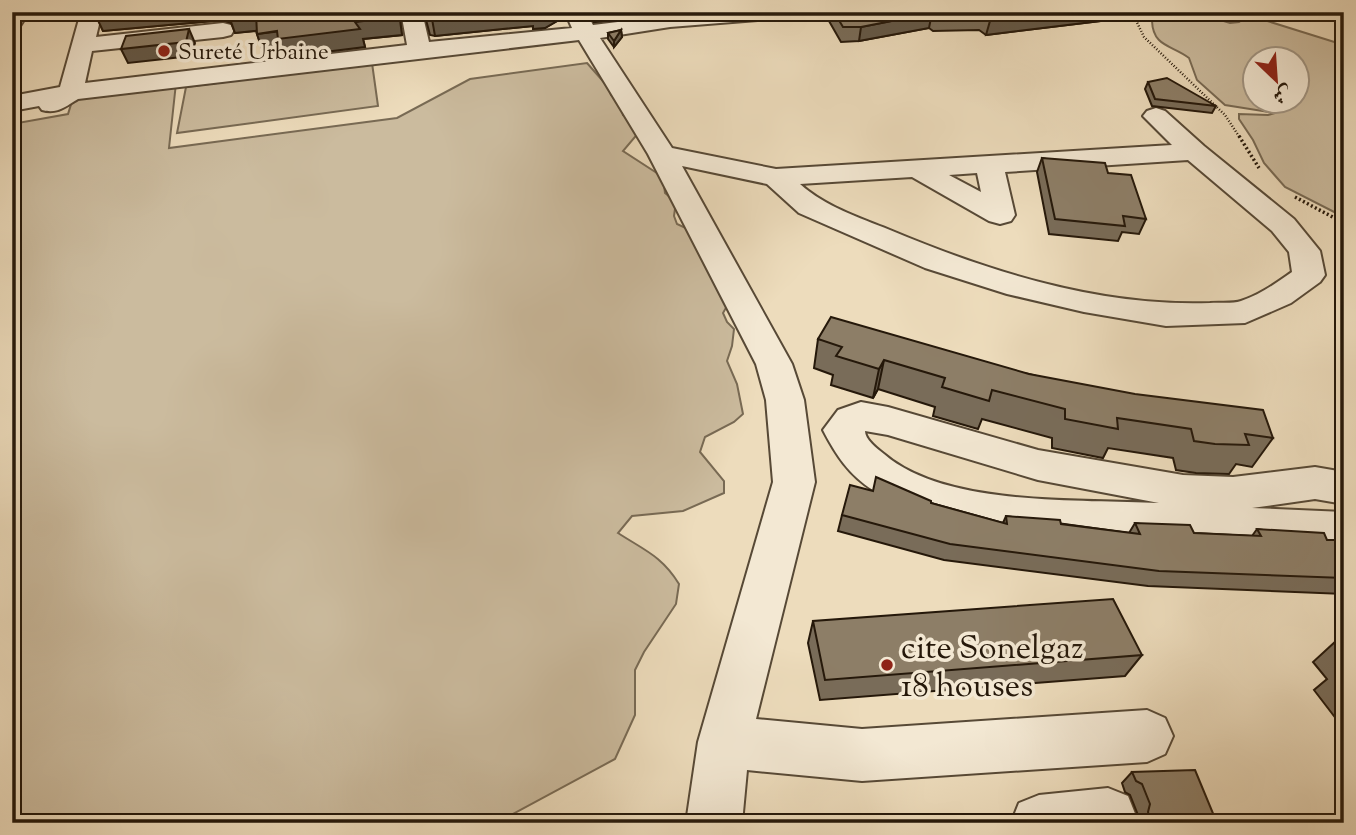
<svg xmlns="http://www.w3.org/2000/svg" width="1356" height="835" viewBox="0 0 1356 835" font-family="'Sorts Mill Goudy',Amiri,serif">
	<rect width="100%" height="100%" fill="#eddcbc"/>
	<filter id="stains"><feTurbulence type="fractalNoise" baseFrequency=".00286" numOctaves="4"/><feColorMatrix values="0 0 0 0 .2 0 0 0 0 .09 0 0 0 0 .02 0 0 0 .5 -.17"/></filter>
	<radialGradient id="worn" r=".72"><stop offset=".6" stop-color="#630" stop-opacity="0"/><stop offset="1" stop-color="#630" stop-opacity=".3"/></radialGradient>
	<path fill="#cbbb9e" stroke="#786a54" stroke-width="2" fill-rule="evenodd" d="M1158,12H1207L1210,17L1230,23L1239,22L1248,15L1344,45V217L1285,187L1264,163L1253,140L1239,119V114L1268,115L1275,113L1225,105L1197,80L1189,58C1172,45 1153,47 1152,21L1160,16ZM1254,60H1296V102H1254Z
		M372,63L378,106L177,133L186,87Z
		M587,63L609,88L611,95L621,104L623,115L632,119L640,131L623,151L663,177L665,193L676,202L674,216L677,224L690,230L731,299L723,313L727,322L734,329L732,346L727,361L737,384L743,414L734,422L705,437L700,452L724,481V493L683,511L632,516L618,533C644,550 662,556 679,584L676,604L644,652L635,670V715L615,759L496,823H12V124L68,114L74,95L176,83L169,148L397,118L470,79Z"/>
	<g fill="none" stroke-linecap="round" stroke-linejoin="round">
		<defs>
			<path id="minor" d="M12,12H29L20,26L12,27Z
				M81,12H102L96,37L223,23L231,25L234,30L231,35L223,37L92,51L85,83L407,45L401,12H422L429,42L572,28L565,12H586L593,25L700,12H793L790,16L783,18L670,27L600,38L672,148L776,169L1172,145L1143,116L1147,111L1156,108L1165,111L1204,146L1294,219L1320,251L1325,275L1320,282L1291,303L1245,323L1166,326L1084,312L1007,294L925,268L799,213L767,184L682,166L792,364L804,400L815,482L756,719L862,729L1147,710L1165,718L1173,736L1165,754L1147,762L862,781L747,770L742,823H686L698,742L773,482L766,400L756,364L648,154L579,40L78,99C65,107 57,114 42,110L39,106L12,111V96L60,87ZM1188,160L1272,231L1289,252L1292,272C1276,283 1260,295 1241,301C1232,304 1219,302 1210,303C1100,307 990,272 890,230C858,217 826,207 800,184L912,177L989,221L1000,224L1011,221L1015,215L1005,172ZM977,173L981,192L949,175Z
				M861,402L888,407L1038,450L1183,475L1233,477L1315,467L1344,472V504L1315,499L1252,508L1344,512V548C1273,544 1203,539 1132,536C1047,531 948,537 873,490C849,475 836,455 823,430L838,410ZM865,431L888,435L1038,480L1159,503C1080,499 945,507 884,454C876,448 865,439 865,431Z
				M1108,788L1128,796L1136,816L1133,823H1011L1019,803L1039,795Z"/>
		</defs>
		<use href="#minor" stroke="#574936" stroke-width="4"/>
		<path stroke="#25180a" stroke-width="2.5" stroke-dasharray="1 2" stroke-linecap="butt" d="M1132,12L1144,37L1225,115L1240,138"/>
		<path stroke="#25180a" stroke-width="3.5" stroke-dasharray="2 2.5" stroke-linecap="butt" d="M1239,136L1259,168
			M1295,197L1344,223"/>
		<use href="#minor" fill="#f3e8d3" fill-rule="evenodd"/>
	</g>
	<path fill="#796c59" stroke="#25180a" stroke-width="2" d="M95,12H399L402,35L363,39L365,47L284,57L282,49L263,52L256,31L235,33L231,23L223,20L103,31Z
		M424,12H564V17L545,28L533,29V26L435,36L430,35Z
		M589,12H640L636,17L594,22Z
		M830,12H1128L1125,18L986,35L979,30L933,31L929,28L859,41L841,42L829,21Z
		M621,30L622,37L614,47L608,39V33Z
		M1148,82L1216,106L1212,113L1152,106L1145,89Z
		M1042,158L1108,173L1146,219L1139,234L1122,232L1118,241L1049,234L1037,172Z
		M818,339L1029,374L1273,438L1252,467L1236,464L1229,474L1196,473L1176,470L1173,458L1108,448L1103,458L1052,448V438L982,419L978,429L933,416L935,407L878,389L873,398L831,385L833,375L814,368Z
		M873,491L931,503L1003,523L1006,516L1129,533L1135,523L1194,533L1252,536L1257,529L1327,540H1344V594L1148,586L944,560L838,531L842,515Z
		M813,621L1142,655L1125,676L820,700L808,643Z
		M1344,639V729L1314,690L1327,679L1313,662L1336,641Z
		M1132,772L1217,823H1136L1138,815L1130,795L1125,792L1122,783Z"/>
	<path fill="#635848" stroke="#25180a" stroke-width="2" d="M110,12H220L223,20L103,31L95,14Z
		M399,12L402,35L363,39L365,47L284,57L282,49L263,52L257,34L355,22Z
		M496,12H564V17L545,28L533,29V26L435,36L432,19Z
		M594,12H640L636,17L594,22Z
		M1062,12H1127L1125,18L986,35L990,21Z
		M256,13L262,30L235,33L229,16Z
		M932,13L929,28L859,41L861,27Z
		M189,29L195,43L191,56L128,63L121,49Z
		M621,30L622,37L614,47V41Z
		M884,360L878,389L873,398L879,369Z"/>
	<path fill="#8d7e67" stroke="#25180a" stroke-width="2" d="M228,12H398V17L355,22L360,29L278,39L277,31L257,34L256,13L229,16Z
		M425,12H496L432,19L426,17Z
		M834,12H1062L990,21L983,15L936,17L932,13L861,27H843Z
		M189,29L186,42L121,49L126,36Z
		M621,30L614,41L608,33Z
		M1167,78L1216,106L1155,99L1148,82Z
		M1042,158L1105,163L1108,173L1131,175L1146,219L1123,216L1125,226L1055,219Z
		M831,317L1029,374L1135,394L1263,410L1273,438L1245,434L1249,445L1215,444L1194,441L1191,429L1117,418L1118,429L1065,419V409L992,390L989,401L942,387L945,378L884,360L879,369L836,356L842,347L818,339Z
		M876,477L931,501V503L1007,524L1006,516L1060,520L1061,524L1140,534L1135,523L1190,525L1194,533L1261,536L1257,529L1324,533L1327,540H1344V578L1159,571L950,544L842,515L850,485L873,491Z
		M1113,599L1142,655L825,680L813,621Z
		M1344,639V650L1336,641Z
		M1344,668V678L1337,669Z
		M1195,770L1217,823H1179L1176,817L1150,818L1148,812L1150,804L1142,784L1136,781L1132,772Z"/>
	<g fill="#8f2418" stroke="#f3e8d3" stroke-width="2.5">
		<circle cx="164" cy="51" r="7"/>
		<circle cx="887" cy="665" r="7"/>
	</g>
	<g text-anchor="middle" stroke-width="7" stroke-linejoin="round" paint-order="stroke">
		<g font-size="23" fill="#25180a" stroke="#f3e8d3" text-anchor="start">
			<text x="178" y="59">Sureté Urbaine</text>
		</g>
		<g font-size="33" fill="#25180a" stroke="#f3e8d3" text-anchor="start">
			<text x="901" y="658">cite Sonelgaz<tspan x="901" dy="38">18 houses</tspan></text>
		</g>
	</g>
	<rect width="1356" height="835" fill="none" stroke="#eddcbc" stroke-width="42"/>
	<rect x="14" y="14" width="1328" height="807" fill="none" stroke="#25180a" stroke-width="3.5"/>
	<rect x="21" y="21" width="1314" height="793" fill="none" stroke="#25180a" stroke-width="2"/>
	<g transform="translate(1276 80) rotate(155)"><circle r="33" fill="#f3e8d3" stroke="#a19583" stroke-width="2"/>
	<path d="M0-5L12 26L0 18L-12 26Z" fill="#8f2418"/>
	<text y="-10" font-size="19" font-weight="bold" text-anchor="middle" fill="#25180a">ش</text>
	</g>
	<rect width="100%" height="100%" filter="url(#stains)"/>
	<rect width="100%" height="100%" fill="url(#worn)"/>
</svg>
